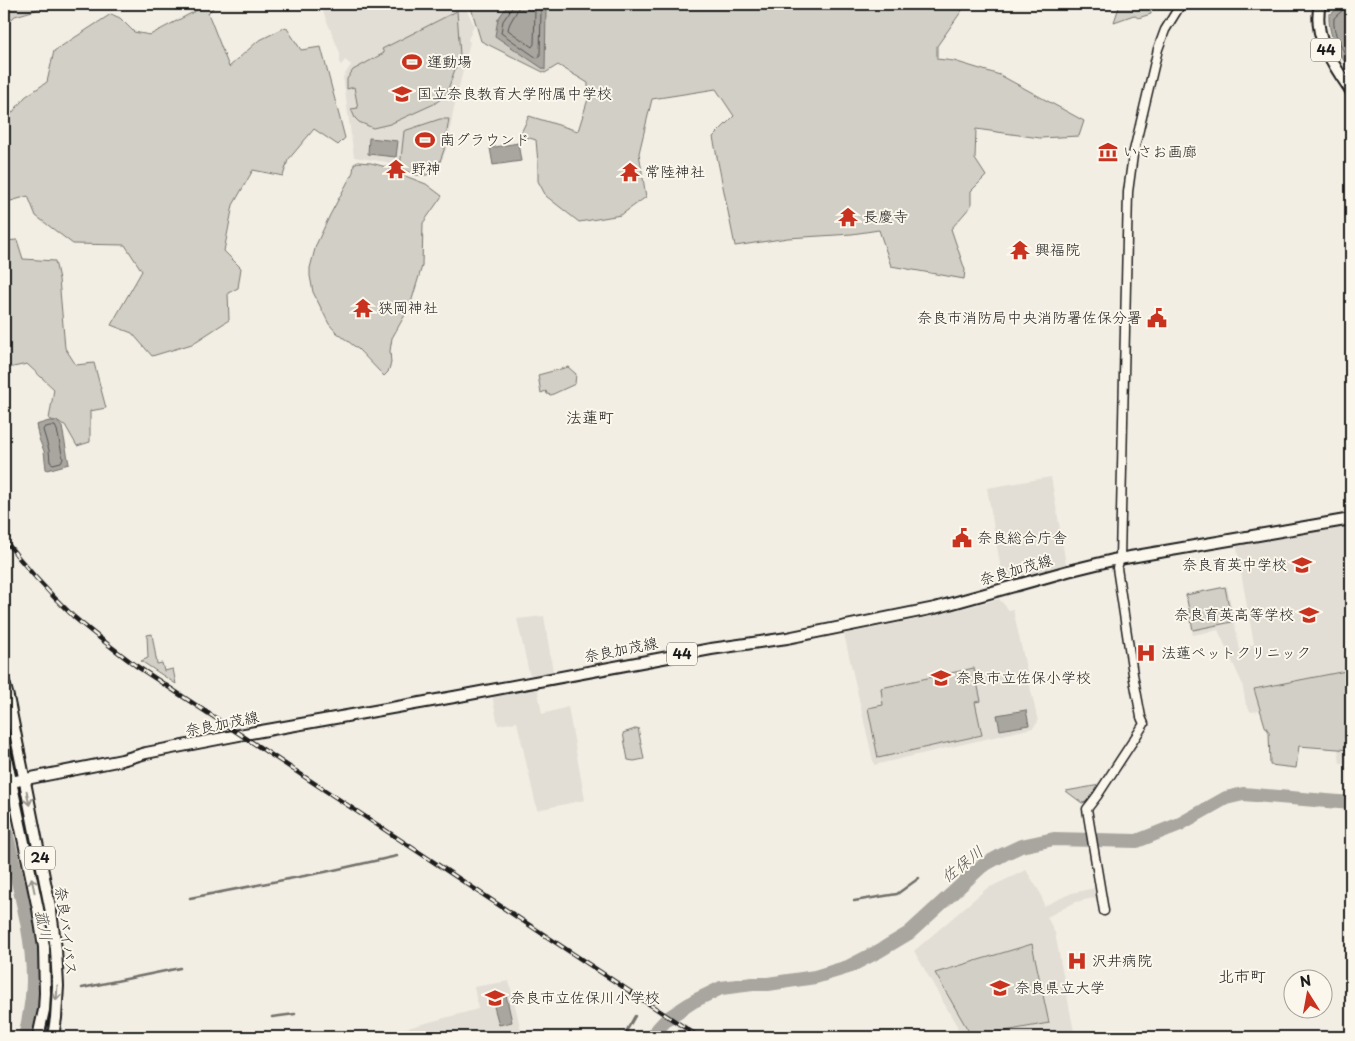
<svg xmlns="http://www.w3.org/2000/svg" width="1355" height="1041" viewBox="0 0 1355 1041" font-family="'Playpen Sans','Klee One',sans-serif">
	<rect width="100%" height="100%" fill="#f2eee4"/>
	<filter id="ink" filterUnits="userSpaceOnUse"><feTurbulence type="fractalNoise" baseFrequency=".02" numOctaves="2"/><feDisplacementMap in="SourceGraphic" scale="10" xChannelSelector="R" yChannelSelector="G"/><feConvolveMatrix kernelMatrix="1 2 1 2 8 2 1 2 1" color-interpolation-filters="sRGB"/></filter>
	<g filter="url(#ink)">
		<path fill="#e2ded5" d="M319,4H464L474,25L468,40L470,42L453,112L448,145L441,162L428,175L419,176L386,162L354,157L343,77L351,65L345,60L341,65L340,64V53L322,9Z
			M1051,477L1066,564L1003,581L987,488Z
			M1346,524L1351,549V764L1340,763L1338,749L1299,746L1296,768L1270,765L1269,732L1265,726L1260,711L1251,712L1246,705L1242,683L1218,630L1193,635L1185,594L1227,586L1240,650L1254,644L1241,573L1236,543Z
			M999,599L1009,610L1013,609L1038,722L1033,728L874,765L844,634L934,616Z
			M544,616L553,672L532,675L529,673L517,619Z
			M537,686L542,714L568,707L585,800L537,810L517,722L498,725L492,695Z
			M1026,870L1041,894L1044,906L1072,893L1095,888L1098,897L1076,902L1047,917L1055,933L1075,1037H959L957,1026L914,951L986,889Z
			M509,981L521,1030L508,1037H374L478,1009L474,987Z"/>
		<path fill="#d2cfc6" stroke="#777671" d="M4,4H45L36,10L15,16L4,26Z
			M204,4H217L208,13L229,67L258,41L286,27L301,50L321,47L345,138L338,145L314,129L288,160L283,176L253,170L233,205L224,251L241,268L238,288L228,293L229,320L192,344L152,356L132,333L111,325L142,271L125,245L73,244L36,216L28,196L4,203V123L25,97L47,82L54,51L111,14L120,18L134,32L150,35L201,8Z
			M470,4H972L963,9L937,46V59L954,61L1000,75L1084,121L1079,136L1040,138L976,129L975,159L986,176L971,191V206L951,229L965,270L964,279L891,266L879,230L852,234L788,238L735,246L713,137L734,116L716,89L652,99L639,153L646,197L621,215L579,222L546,196L538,181V163L536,140L520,135L529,116L578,131L588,99V83L558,65L545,73L481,41Z
			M1120,4H1150L1151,14L1138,18L1134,15L1114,22Z
			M457,11L460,55L446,95L434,104L390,124L373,128L359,122L355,118L351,109L358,108L354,87L347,89V79L353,70L384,53L382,49Z
			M440,119H449L444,150L439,164L427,175H416L400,168L404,131Z
			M358,162L371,163L390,168L395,172L426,184L442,196L423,223L422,266L410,306L392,338L390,351L391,363L388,372L384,376L358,349L336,332L329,324L313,292L310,276V268L316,245L330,215L353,172L354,164Z
			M17,240L23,259L55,261L59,279L65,348L76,365L94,363L106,408L90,411V442L77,446L65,425L49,419L54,389L27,364L4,369V241Z
			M568,367L576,374L575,384L551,395L547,394L546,391L541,393L538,375Z
			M1225,587L1232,622L1193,630L1186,595Z
			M152,634L157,664L162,663L164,671L173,669L176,684L141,661L148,658L147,635Z
			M974,668L981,701L975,702L982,735L878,758L868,708L883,705L881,688Z
			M1351,670V750L1299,746L1296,768L1270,765L1269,732L1265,726L1254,689Z
			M638,728L644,759L634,761L628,760L623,733Z
			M1100,785L1090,801L1082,803L1066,791Z
			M1032,944L1049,1023L972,1037L935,973Z"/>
		<path fill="#a9a6a0" stroke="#716f6b" d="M509,4H551L546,11L545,70L495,36L498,19Z
			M1343,4H1351V72C1339,53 1328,37 1329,14H1331Z
			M369,138L398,141L396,157L368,154Z
			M518,143L521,161L493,165L490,148Z
			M49,421H57L62,427L69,464L47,470L46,469L44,451L39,439L36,425Z
			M1026,710L1029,725L1000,730L997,715Z
			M506,995L512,1022L499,1025L492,999Z"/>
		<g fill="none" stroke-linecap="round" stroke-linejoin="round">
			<path stroke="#545351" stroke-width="1" d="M512,4V8L503,21L501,33L537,58L540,56L541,10L545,4
				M519,4C518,14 509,20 508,30L532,47L534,44L535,10L537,4
				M1346,4L1344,9L1334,18C1332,34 1343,50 1351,63
				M50,426H55L57,430L63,459L61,462L53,464L50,462L49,450L43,430L44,428Z"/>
			<path stroke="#716f6b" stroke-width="2.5" d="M190,898L325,872L397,856
				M854,901L897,894L919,878
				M82,988L180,968
				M272,1017L295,1014
				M623,1037L635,1016"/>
			<path stroke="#a9a6a0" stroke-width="14" d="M4,821C14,873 33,926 33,980C33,999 29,1019 25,1037
				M652,1037L656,1031L668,1018L694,1001L721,988L753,984H768L815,977L848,967L879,951L909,933L982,866L1004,854L1021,846L1054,839L1137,841L1180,824L1226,798L1243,794L1351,803"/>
			<defs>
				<path id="tertiary" d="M1104,911L1087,809L1097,796L1144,724L1141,717L1133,674L1117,568L1120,559L1128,192L1133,155L1158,49L1165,30L1181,4"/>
				<path id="primary" d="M1320,4C1312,37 1334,65 1351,91
					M11,782L122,760L146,753L239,735L454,697L711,649L787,638L935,608L1068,571L1113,560L1351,519"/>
				<path id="trunk" d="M4,682L8,697L51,912L56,949L58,986L56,1018L53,1037
					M4,748L38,909L44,947L45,993L44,1010L38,1037"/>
			</defs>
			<use href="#tertiary" stroke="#1c1c1c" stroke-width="11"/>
			<use href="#primary" stroke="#1c1c1c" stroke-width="14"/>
			<use href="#trunk" stroke="#1c1c1c" stroke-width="14"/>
			<use href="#tertiary" stroke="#fbf7ec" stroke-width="8"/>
			<use href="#primary" stroke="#fbf7ec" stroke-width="10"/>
			<use href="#trunk" stroke="#fbf7ec" stroke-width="10"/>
			<defs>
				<path id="rail" d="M4,539C25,567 49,593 74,617C94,634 115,650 135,665L699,1037"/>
			</defs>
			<use href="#rail" stroke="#1c1c1c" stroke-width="4.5"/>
			<use href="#rail" stroke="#fbf7ec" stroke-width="2.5" stroke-dasharray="8" stroke-linecap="butt"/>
		</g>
		<defs><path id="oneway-shaft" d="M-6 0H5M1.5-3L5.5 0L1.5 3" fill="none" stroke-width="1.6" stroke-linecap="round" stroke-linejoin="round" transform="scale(1.25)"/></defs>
		<g stroke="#97948e">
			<use href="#oneway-shaft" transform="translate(28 798) rotate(79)"/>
			<use href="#oneway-shaft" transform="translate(33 885) rotate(-102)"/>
			<use href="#oneway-shaft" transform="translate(57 993) rotate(93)"/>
		</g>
	</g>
	<defs>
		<symbol id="stadium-bare" viewBox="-9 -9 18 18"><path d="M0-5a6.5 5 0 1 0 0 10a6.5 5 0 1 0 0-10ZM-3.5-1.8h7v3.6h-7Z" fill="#c8321e" stroke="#fbf7ec" stroke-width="2.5" paint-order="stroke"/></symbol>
		<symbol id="school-bare" viewBox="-9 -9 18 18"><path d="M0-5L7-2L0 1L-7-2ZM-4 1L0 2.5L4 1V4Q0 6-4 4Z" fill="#c8321e" stroke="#fbf7ec" stroke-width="2.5" paint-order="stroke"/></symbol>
		<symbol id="museum-bare" viewBox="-9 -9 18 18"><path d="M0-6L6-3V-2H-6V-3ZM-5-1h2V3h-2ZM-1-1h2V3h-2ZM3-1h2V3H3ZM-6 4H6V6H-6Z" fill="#c8321e" stroke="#fbf7ec" stroke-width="2.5" paint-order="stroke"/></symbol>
		<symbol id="temple-bare" viewBox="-9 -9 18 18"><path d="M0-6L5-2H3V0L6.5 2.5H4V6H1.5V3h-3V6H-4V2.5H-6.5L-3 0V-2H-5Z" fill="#c8321e" stroke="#fbf7ec" stroke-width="2.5" paint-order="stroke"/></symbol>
		<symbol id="civic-bare" viewBox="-9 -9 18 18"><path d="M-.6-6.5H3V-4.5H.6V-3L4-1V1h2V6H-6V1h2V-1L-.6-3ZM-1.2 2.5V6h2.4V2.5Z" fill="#c8321e" stroke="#fbf7ec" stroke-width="2.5" paint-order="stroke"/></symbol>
		<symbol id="hospital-bare" viewBox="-9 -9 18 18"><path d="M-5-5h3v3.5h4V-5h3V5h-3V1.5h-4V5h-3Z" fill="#c8321e" stroke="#fbf7ec" stroke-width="2.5" paint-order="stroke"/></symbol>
		<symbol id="university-bare" viewBox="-9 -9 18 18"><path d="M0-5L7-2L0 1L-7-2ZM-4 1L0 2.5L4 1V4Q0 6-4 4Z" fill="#c8321e" stroke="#fbf7ec" stroke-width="2.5" paint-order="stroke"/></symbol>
	</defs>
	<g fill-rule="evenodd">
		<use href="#stadium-bare" x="398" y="48" width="28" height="28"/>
		<use href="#school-bare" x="388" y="80" width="28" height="28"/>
		<use href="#stadium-bare" x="411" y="126" width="28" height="28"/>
		<use href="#museum-bare" x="1094" y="138" width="28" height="28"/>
		<use href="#temple-bare" x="382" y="155" width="28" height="28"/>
		<use href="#temple-bare" x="616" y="158" width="28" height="28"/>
		<use href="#temple-bare" x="834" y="203" width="28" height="28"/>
		<use href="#temple-bare" x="1006" y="236" width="28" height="28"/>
		<use href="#temple-bare" x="349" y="294" width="28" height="28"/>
		<use href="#civic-bare" x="1143" y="304" width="28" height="28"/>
		<use href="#civic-bare" x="948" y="524" width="28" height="28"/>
		<use href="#school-bare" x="1288" y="551" width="28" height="28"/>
		<use href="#school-bare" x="1295" y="601" width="28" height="28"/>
		<use href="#hospital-bare" x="1132" y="639" width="28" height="28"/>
		<use href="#school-bare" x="927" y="664" width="28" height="28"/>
		<use href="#hospital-bare" x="1063" y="947" width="28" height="28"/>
		<use href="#university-bare" x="986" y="974" width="28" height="28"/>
		<use href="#school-bare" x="481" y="984" width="28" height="28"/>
	</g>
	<g text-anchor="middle" stroke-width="4" stroke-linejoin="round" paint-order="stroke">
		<g fill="#fbf7ec" stroke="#5f5e5a" stroke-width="1">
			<rect x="1311" y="38.5" width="30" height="23" rx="4"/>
			<rect x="667" y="642.5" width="30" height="23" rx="4"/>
			<rect x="25" y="846.5" width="30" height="23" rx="4"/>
		</g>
		<g font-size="14" font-weight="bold" fill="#1c1c1c">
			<text x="1326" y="55">44</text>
			<text x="682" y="659">44</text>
			<text x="40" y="863">24</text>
		</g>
		<g font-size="15" fill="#1c1c1c" stroke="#fbf7ec" text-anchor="start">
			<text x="427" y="67">運動場</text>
			<text x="417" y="99">国立奈良教育大学附属中学校</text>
			<text x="440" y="145">南グラウンド</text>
			<text x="1123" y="157">いさお画廊</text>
			<text x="411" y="174">野神</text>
			<text x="645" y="177">常陸神社</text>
			<text x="863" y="222">長慶寺</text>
			<text x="1035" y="255">興福院</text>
			<text x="378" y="313">狭岡神社</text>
			<text x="1142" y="323" text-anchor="end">奈良市消防局中央消防署佐保分署</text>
			<text x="977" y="543">奈良総合庁舎</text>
			<text x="1287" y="570" text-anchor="end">奈良育英中学校</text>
			<text x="1294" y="620" text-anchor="end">奈良育英高等学校</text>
			<text x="1161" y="658">法蓮ペットクリニック</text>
			<text x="956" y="683">奈良市立佐保小学校</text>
			<text x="1092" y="966">沢井病院</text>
			<text x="1015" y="993">奈良県立大学</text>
			<text x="510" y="1003">奈良市立佐保川小学校</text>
		</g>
		<g font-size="15" fill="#1c1c1c" stroke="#fbf7ec">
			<text transform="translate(1016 570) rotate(-16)" y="5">奈良加茂線</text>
			<text transform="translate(621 650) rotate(-11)" y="5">奈良加茂線</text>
			<text transform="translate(222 724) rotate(-11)" y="5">奈良加茂線</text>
			<text transform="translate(66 931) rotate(83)" y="5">奈良バイパス</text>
		</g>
		<g font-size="16" fill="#1c1c1c" stroke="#fbf7ec">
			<text x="590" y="423">法蓮町</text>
			<text x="1242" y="982">北市町</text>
		</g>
		<g font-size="16" font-style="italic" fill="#545351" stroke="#fbf7ec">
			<text transform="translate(962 864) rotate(-38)" y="6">佐保川</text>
			<text transform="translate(44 925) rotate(79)" y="6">菰川</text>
		</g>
	</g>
	<rect width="1355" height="1041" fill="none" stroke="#fbf7ec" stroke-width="20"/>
	<rect x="10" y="10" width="1335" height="1021" fill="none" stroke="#1c1c1c" stroke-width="2" filter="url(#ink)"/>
	<g transform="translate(1308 994) rotate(349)"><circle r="24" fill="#fbf7ec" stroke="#a29f99"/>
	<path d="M0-4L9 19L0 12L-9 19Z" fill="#c8321e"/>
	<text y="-8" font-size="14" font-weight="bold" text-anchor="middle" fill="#1c1c1c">N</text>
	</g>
</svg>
